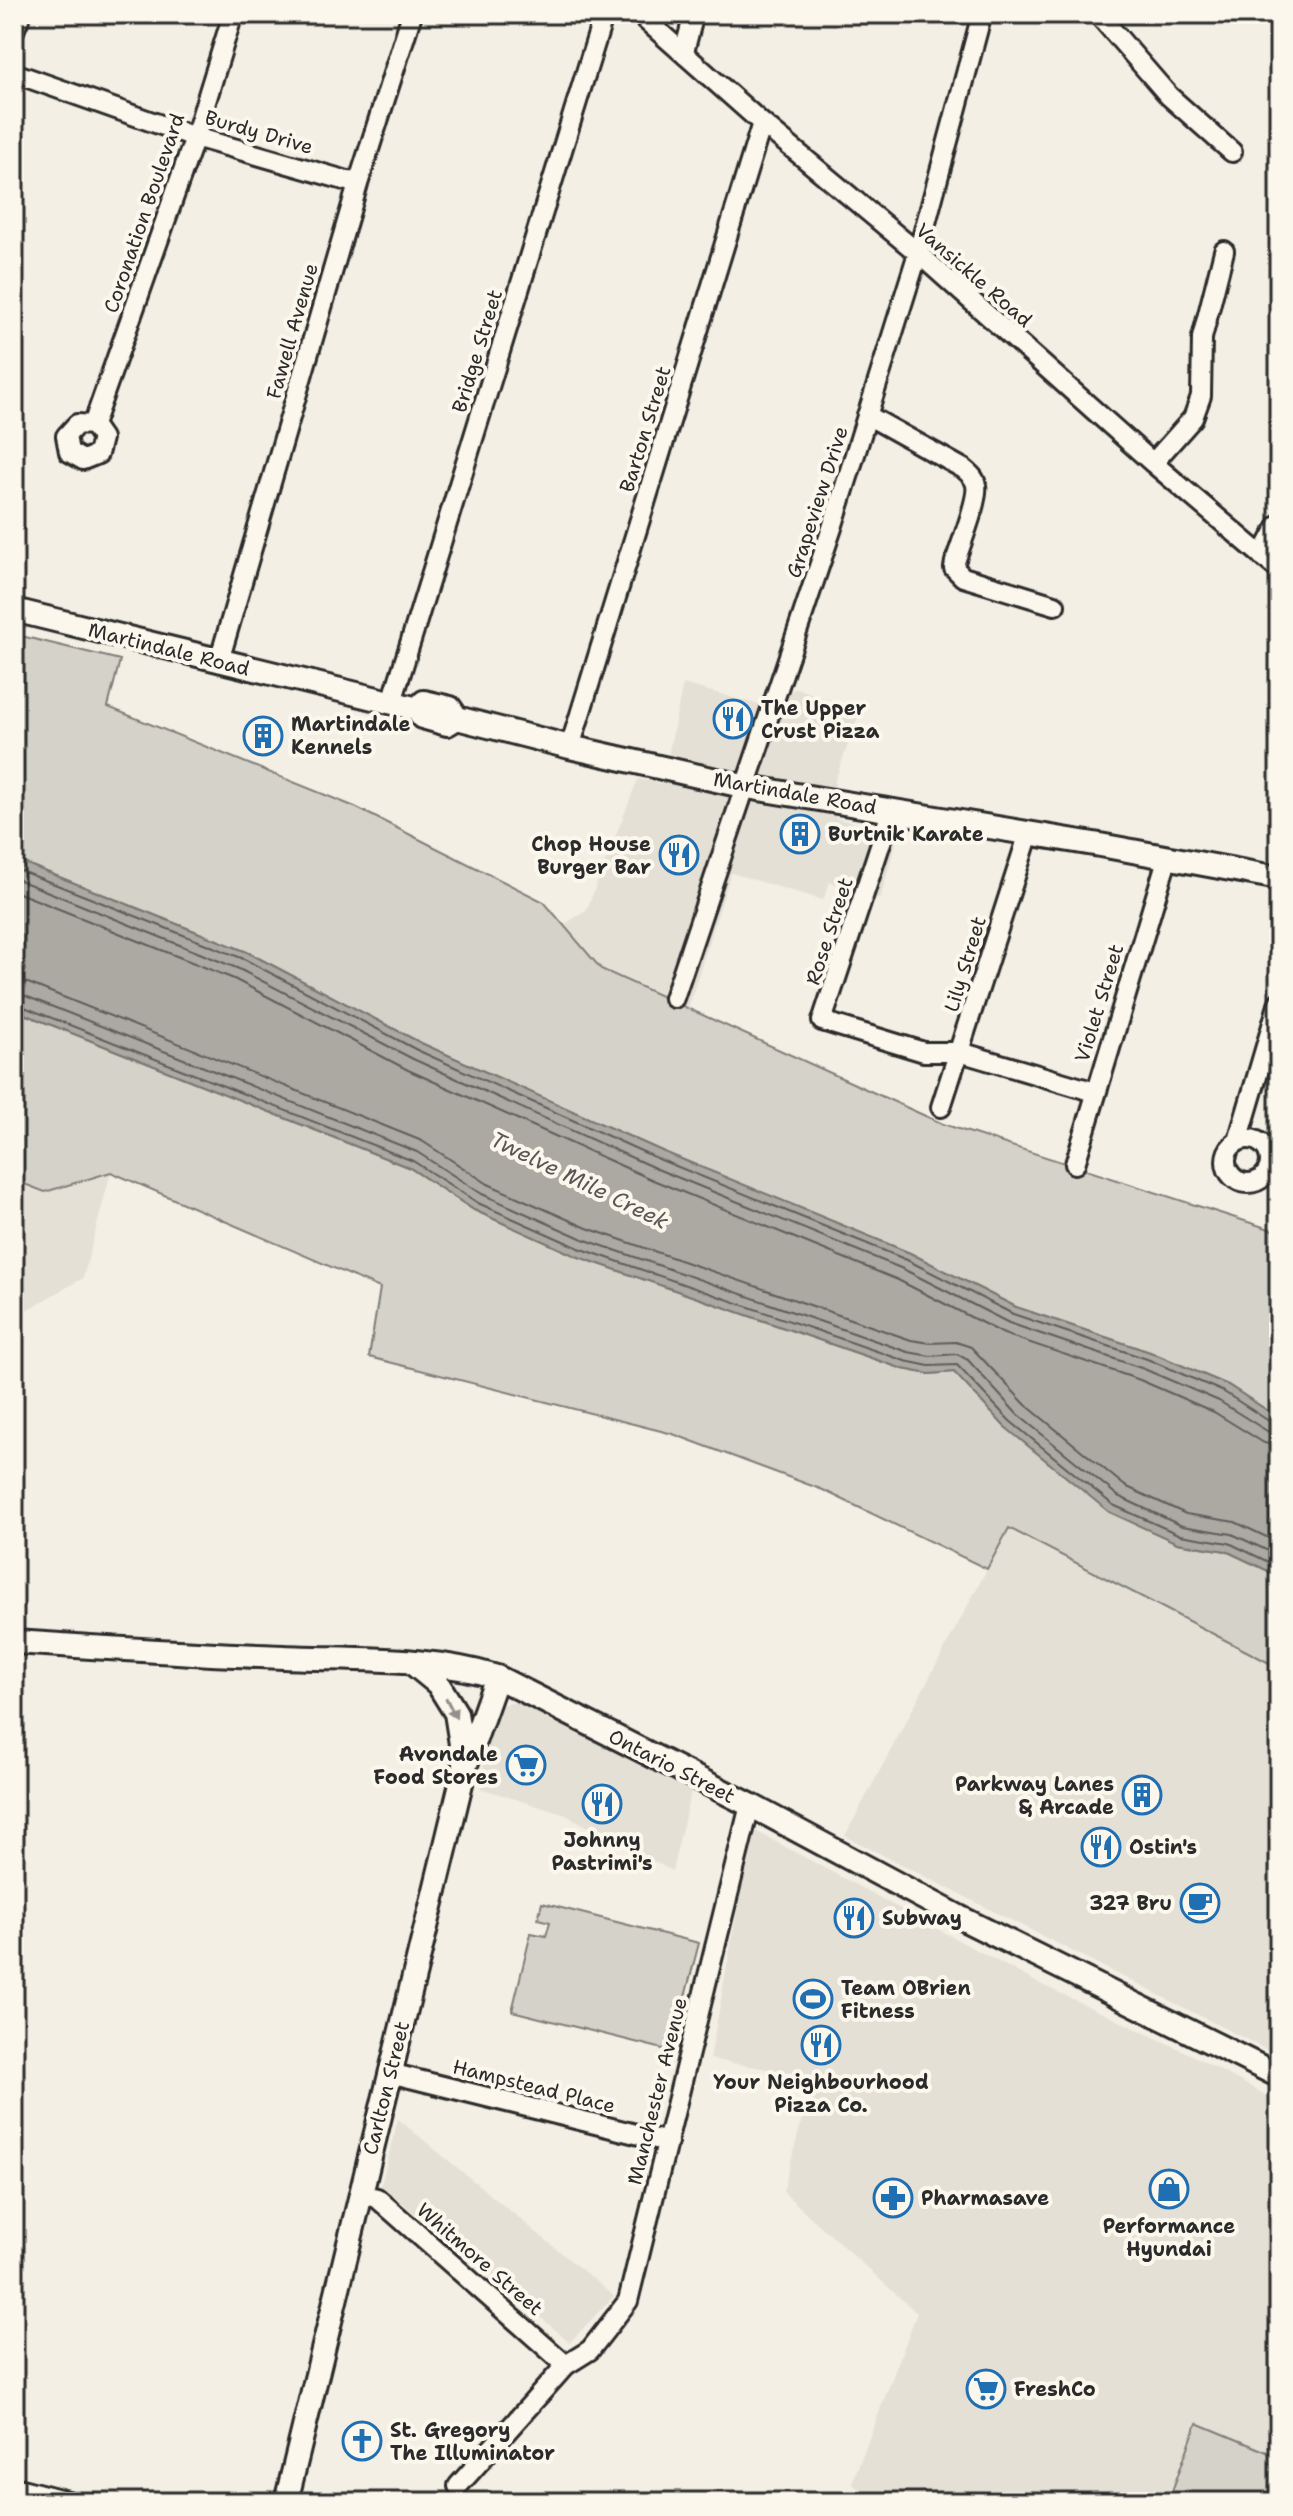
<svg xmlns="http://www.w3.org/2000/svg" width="1293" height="2516" viewBox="0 0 1293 2516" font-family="'Shantell Sans',sans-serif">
	<rect width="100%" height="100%" fill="#f3efe4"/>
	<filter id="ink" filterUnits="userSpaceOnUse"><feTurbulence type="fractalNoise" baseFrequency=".0125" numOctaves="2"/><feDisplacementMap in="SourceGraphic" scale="16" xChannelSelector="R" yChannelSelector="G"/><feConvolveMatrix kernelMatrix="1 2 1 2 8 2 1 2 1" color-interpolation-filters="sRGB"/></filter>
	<g filter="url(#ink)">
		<path fill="#e4e0d6" d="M683,684L756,704L797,688L860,712L835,780L836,818L898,835L880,899L830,882L823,900L731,873L688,1008L601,969L563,925L586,911L638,779L662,784Z
			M111,1172L83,1278L14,1317V1180L45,1192Z
			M1009,1528L1279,1668V2056L845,1836Z
			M522,1701L691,1791L672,1871L566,1815L480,1788L493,1706Z
			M752,1829L1036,1982L1188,2053L1279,2102V2457L1198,2423L1168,2502H872L852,2483L917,2313L783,2192L813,2077L710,2059Z
			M398,2119L614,2296L570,2342L381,2185Z"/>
		<path fill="#d5d2c9" stroke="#807e7a" stroke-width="2" d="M17,635L120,660L108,707L355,807L544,902L601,969L943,1124L1279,1232V1418L1228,1385L1150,1352L1016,1307L910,1253L664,1152L421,1043L247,952L14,859V636Z
			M14,1010L410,1168L474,1210L576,1256L903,1369L929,1374L954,1372L1005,1427L1177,1543L1226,1551L1279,1576V1668L1009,1528L987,1569L823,1490L673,1434L369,1357L380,1288L111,1172L45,1192L14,1180Z
			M542,1903L699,1943L671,2051L512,2011L531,1933L546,1936L550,1922L538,1919Z
			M1197,2423L1279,2457V2502H1168Z"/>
		<path fill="#aca9a2" stroke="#787772" stroke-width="2" d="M14,859L247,952L421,1043L664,1152L910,1253L1016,1307L1150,1352L1228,1385L1279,1418V1576L1226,1551L1177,1543L1109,1512L1005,1427L954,1372L929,1374L903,1369L576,1256L474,1210L410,1168L14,1010Z"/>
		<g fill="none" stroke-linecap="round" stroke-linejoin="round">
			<path stroke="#5f5d5b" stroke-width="2" d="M14,868L244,959L417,1050L661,1160L907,1260L1013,1314L1147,1359L1224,1392L1272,1423L1279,1424
				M14,878L239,969L413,1059L657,1169L903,1269L1009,1323L1144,1369L1219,1401L1267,1431L1279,1434
				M14,891L234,979L408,1070L653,1180L898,1280L1004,1334L1140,1380L1214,1412L1264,1443L1279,1446
				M14,981L28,983L422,1141L488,1184L587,1228L911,1340L930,1343L956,1342L971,1347L1026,1405L1125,1486L1186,1514L1235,1522L1279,1543
				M14,993L23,995L417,1152L482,1194L583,1239L908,1352L930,1356L957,1354L968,1360L1017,1414L1118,1496L1182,1526L1232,1534L1279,1556
				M14,1003L413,1161L478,1203L579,1248L905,1361L929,1366L957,1365L1010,1421L1113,1505L1180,1535L1229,1543L1279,1567"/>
			<defs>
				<path id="minor" d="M639,14L762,123L918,253L1153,463L1279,570
					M1098,14L1169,96L1232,152
					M14,31L21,14
					M684,52L694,14
					M14,73L195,137L358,184
					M867,415L964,469C970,474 975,478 976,485C979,499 960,546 955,562L954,568L963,577L1055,605
					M77,424L93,425L102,438L98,454L83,460L69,452L66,436Z
					M93,425L195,137L233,14
					M1153,463L1193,418L1201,396L1202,338L1224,251
					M1262,556L1279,524
					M219,661L358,184L412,14
					M392,702L604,14
					M570,747L762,123
					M892,809L822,1021L924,1052H960L1095,1092
					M674,998L832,528L918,253L982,14
					M941,1107L1029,833
					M1226 1161a22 22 0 1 1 44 0a22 22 0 1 1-44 0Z
					M1238,1141L1279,1002
					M1075,1164L1168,856
					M390,2073L668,2142
					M360,2194L377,2198L566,2365
					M458,2486L566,2365L590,2350L628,2301L750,1805
					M14,2487L72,2502"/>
				<path id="major" d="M14,610L418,709L422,717L447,724L457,718
					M418,709L424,702L450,708L457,718L570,747L747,787L1100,845L1279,878
					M14,1642C104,1648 194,1654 284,1657C354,1660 430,1656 497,1677L750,1805L959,1917L1279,2076
					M411,1662L438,1684L456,1713L464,1763
					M286,2502L465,1767L497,1677"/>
			</defs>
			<use href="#minor" stroke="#2b2b2b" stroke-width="24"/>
			<use href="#major" stroke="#2b2b2b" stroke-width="28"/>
			<use href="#minor" stroke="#fbf7ec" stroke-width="18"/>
			<use href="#major" stroke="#fbf7ec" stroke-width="22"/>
		</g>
		<defs><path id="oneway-solid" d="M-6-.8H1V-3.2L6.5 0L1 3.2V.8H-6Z" transform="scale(2)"/></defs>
		<use fill="#93918c" href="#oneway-solid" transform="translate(451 1708) rotate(63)"/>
	</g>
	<defs>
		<symbol id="restaurant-ring" viewBox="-11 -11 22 22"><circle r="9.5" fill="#fbf7ec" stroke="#1f6fb2" stroke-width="1.5"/><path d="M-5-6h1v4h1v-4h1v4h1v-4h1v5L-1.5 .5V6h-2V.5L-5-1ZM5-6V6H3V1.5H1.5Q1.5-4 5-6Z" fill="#1f6fb2"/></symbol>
		<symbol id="building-ring" viewBox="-11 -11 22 22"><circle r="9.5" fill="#fbf7ec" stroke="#1f6fb2" stroke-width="1.5"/><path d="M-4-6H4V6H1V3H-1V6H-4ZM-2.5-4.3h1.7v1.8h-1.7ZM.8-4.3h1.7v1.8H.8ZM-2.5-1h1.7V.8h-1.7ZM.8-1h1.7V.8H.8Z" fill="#1f6fb2"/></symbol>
		<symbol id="supermarket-ring" viewBox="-11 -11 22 22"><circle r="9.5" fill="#fbf7ec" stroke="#1f6fb2" stroke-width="1.5"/><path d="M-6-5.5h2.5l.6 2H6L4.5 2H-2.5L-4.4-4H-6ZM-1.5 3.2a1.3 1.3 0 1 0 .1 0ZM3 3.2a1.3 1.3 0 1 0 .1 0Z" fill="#1f6fb2"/></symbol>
		<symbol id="cafe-ring" viewBox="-11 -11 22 22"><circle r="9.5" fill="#fbf7ec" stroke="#1f6fb2" stroke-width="1.5"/><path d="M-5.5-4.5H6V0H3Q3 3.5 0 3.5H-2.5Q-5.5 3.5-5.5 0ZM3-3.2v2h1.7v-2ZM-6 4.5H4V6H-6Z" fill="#1f6fb2"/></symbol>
		<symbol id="stadium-ring" viewBox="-11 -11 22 22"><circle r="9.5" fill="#fbf7ec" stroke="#1f6fb2" stroke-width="1.5"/><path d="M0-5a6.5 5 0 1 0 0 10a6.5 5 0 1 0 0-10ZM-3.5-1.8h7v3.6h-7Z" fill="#1f6fb2"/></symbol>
		<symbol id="shop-ring" viewBox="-11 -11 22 22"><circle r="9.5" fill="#fbf7ec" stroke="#1f6fb2" stroke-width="1.5"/><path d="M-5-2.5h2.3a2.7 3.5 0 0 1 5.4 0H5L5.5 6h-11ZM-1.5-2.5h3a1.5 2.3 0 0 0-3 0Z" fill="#1f6fb2"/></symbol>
		<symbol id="pharmacy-ring" viewBox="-11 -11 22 22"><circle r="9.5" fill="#fbf7ec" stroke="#1f6fb2" stroke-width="1.5"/><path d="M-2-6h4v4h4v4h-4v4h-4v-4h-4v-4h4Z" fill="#1f6fb2"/></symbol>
		<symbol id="church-ring" viewBox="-11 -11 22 22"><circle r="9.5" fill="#fbf7ec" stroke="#1f6fb2" stroke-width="1.5"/><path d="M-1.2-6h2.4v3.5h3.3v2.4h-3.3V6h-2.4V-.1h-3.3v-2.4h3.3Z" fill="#1f6fb2"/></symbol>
	</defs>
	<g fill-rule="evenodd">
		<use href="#restaurant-ring" x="711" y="697" width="44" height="44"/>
		<use href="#building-ring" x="241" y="714" width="44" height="44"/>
		<use href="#building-ring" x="778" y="812" width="44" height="44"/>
		<use href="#restaurant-ring" x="657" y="833" width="44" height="44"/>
		<use href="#supermarket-ring" x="504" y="1743" width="44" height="44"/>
		<use href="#building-ring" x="1120" y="1773" width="44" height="44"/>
		<use href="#restaurant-ring" x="580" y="1782" width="44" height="44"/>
		<use href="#restaurant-ring" x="1079" y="1825" width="44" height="44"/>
		<use href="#cafe-ring" x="1178" y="1881" width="44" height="44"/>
		<use href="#restaurant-ring" x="832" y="1896" width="44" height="44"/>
		<use href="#stadium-ring" x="791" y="1977" width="44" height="44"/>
		<use href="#restaurant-ring" x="799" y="2023" width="44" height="44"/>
		<use href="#shop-ring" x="1147" y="2167" width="44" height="44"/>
		<use href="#pharmacy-ring" x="871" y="2176" width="44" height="44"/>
		<use href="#supermarket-ring" x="964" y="2367" width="44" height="44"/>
		<use href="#church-ring" x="340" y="2419" width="44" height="44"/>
	</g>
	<g text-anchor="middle" stroke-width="8" stroke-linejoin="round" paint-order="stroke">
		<g font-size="20" fill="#2b2b2b" stroke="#fbf7ec">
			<text transform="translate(259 132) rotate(16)" y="7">Burdy Drive</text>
			<text transform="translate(144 213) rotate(-71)" y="7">Coronation Boulevard</text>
			<text transform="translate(974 275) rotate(41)" y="7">Vansickle Road</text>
			<text transform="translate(292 331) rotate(-74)" y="7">Fawell Avenue</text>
			<text transform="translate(477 351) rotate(-73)" y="7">Bridge Street</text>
			<text transform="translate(645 429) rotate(-73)" y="7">Barton Street</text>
			<text transform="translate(817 502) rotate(-72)" y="7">Grapeview Drive</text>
			<text transform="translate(169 649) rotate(14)" y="7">Martindale Road</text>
			<text transform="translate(795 793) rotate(10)" y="7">Martindale Road</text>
			<text transform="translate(829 931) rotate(-72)" y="7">Rose Street</text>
			<text transform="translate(965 964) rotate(-73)" y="7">Lily Street</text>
			<text transform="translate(1099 1003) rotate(-73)" y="7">Violet Street</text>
			<text transform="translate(672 1766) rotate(27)" y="7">Ontario Street</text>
			<text transform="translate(534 2086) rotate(14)" y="7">Hampstead Place</text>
			<text transform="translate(386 2088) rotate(-76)" y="7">Carlton Street</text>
			<text transform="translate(657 2091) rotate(-76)" y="7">Manchester Avenue</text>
			<text transform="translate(480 2259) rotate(41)" y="7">Whitmore Street</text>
		</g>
		<g font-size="20" font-weight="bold" fill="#2b2b2b" stroke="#fbf7ec" text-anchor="start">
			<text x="761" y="715">The Upper<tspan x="761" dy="23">Crust Pizza</tspan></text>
			<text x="291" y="731">Martindale<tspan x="291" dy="23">Kennels</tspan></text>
			<text x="828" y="841">Burtnik Karate</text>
			<text x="651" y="851" text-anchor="end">Chop House<tspan x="651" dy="23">Burger Bar</tspan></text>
			<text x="498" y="1761" text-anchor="end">Avondale<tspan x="498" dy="23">Food Stores</tspan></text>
			<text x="1114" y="1791" text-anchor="end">Parkway Lanes<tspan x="1114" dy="23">&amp; Arcade</tspan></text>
			<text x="602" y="1847" text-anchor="middle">Johnny<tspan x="602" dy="23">Pastrimi's</tspan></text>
			<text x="1129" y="1854">Ostin's</text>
			<text x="1172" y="1910" text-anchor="end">327 Bru</text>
			<text x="882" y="1925">Subway</text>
			<text x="841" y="1995">Team OBrien<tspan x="841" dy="23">Fitness</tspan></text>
			<text x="821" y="2089" text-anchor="middle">Your Neighbourhood<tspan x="821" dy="23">Pizza Co.</tspan></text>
			<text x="921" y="2205">Pharmasave</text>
			<text x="1169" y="2233" text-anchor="middle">Performance<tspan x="1169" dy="23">Hyundai</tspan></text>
			<text x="1014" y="2396">FreshCo</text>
			<text x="390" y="2437">St. Gregory<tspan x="390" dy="23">The Illuminator</tspan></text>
		</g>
		<g font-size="22" font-style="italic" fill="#585755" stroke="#fbf7ec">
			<text transform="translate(580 1180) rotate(26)" y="8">Twelve Mile Creek</text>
		</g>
	</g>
	<rect width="1293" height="2516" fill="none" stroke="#fbf7ec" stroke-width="48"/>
	<rect x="24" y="24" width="1245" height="2468" fill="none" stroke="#2b2b2b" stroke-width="3" filter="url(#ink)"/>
</svg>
